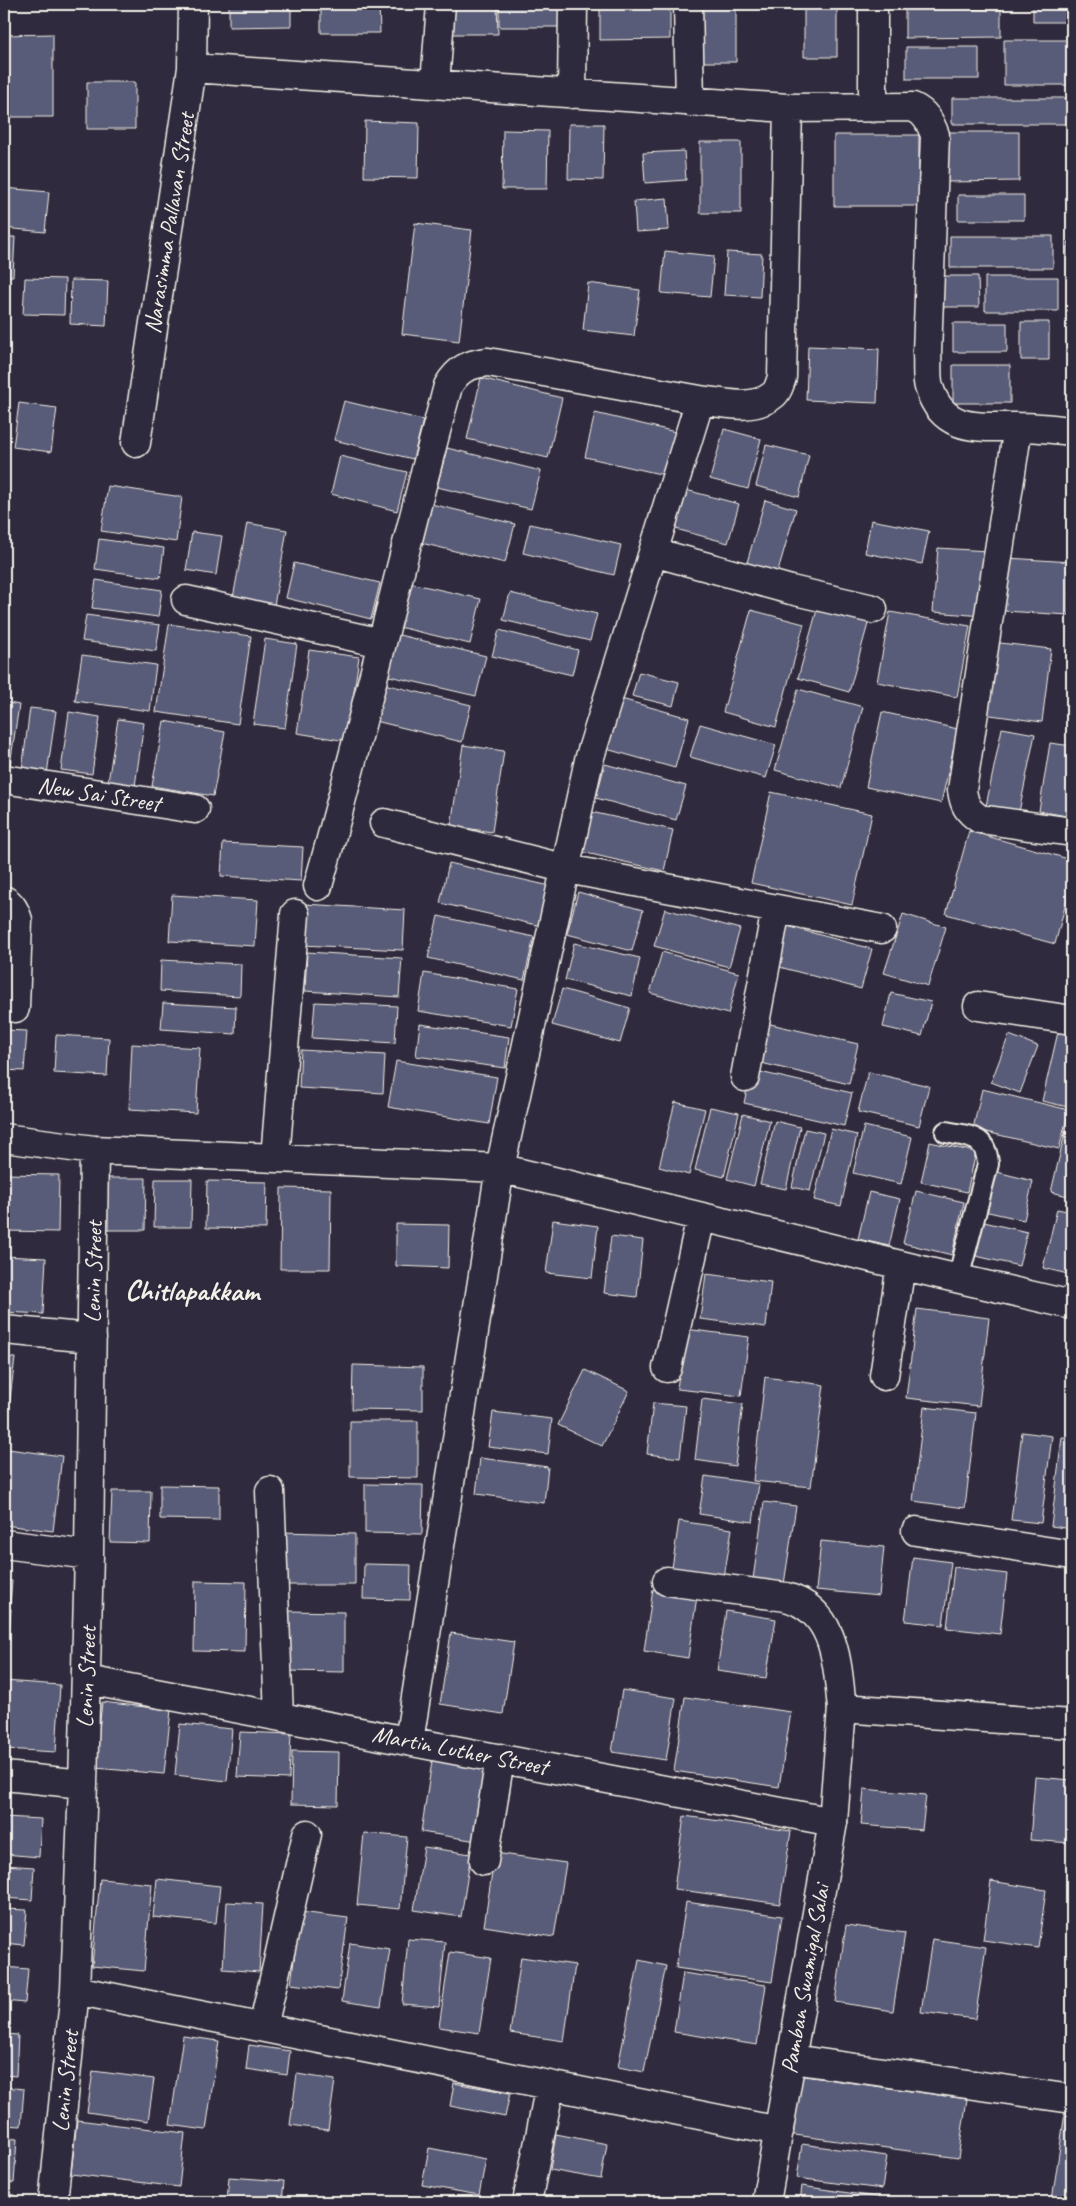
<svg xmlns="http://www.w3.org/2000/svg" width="1076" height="2206" viewBox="0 0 1076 2206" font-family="Caveat,sans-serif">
	<rect width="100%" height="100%" fill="#2f2a3d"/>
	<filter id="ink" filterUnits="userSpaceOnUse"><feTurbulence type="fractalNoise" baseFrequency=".02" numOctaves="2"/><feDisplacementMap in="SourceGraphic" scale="10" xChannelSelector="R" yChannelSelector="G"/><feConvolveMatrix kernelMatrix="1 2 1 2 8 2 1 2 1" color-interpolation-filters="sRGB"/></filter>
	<g filter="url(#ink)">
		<path fill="#595b78" stroke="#f4f1e8" d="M85,4H172L85,6Z
			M229,4H291V26L229,27Z
			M321,4H379L380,33H321Z
			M453,4H497L498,34H453Z
			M499,4H561V27H499Z
			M600,4H670V39L600,40Z
			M698,4H736V62H698Z
			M804,4H837V57H804Z
			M1033,4H1072V22H1033Z
			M1001,9V37L905,38V10Z
			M53,34V117H4V35Z
			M1004,40H1072V85H1004Z
			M906,47H979V79H906Z
			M87,82H135V129H87Z
			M952,98H1072V124H952Z
			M365,121L419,123L418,178L364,177Z
			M569,124H604L603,180L568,179Z
			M503,130L548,131L547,189H502Z
			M946,132H1019V181L947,182Z
			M834,135H919V206H834Z
			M700,142H741V213H700Z
			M684,151L686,180L645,183L643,153Z
			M1069,153H1072V193H1069Z
			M4,188L49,192L45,232L4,228Z
			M958,195H1024V220H958Z
			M667,198L669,230L636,232L634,201Z
			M415,223L472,230L459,341L402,334Z
			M950,236H1053V268H950Z
			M4,237H15L13,276H4Z
			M1068,242H1072V277H1068Z
			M665,251L714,256L710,297L661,293Z
			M727,252L762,254L760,297L724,295Z
			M939,276H978L979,307H939Z
			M985,277H1058V311H985Z
			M25,278L65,279L64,315L23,314Z
			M71,280L108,281L106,326L70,324Z
			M588,283L640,290L634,336L583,330Z
			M1068,287H1072V324H1068Z
			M1021,322H1049V360H1021Z
			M953,323H1007V352H953Z
			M808,346L879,349L877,403L806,400Z
			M953,365H1010V403H953Z
			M481,378L562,398L548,458L467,439Z
			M344,401L423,420L413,459L334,440Z
			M19,403L57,408L51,452L13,447Z
			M595,413L680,433L669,476L585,457Z
			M724,429L761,439L748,489L710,479Z
			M766,445L809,455L799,497L756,486Z
			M447,448L541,471L531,509L437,487Z
			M340,456L407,472L397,511L331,494Z
			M108,486L182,497L176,542L101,531Z
			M682,489L739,504L728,543L672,528Z
			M765,500L796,509L777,574L746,566Z
			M431,504L515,524L505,563L421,543Z
			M871,520L929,531L922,564L865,553Z
			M247,523L287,530L274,606L233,598Z
			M530,524L621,545L614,575L523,553Z
			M192,532L222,536L216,575L186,570Z
			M99,539L164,548L160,578L95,569Z
			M938,548L988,551L983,616L933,612Z
			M1007,558L1072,562L1069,615L1004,611Z
			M294,563L380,583L371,619L286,598Z
			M96,580L162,590L158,617L92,608Z
			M410,583L481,599L470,644L399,627Z
			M510,593L597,614L590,641L503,620Z
			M820,599L871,613L849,692L798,678Z
			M751,610L804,624L776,727L723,712Z
			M890,612L970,626L957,697L877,682Z
			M86,615L160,625L156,651L82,641Z
			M169,624L251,636L238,724L156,712Z
			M499,630L578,650L572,675L492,656Z
			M395,634L486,656L476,696L385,675Z
			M265,639L297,644L285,728L253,724Z
			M992,642L1051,649L1042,722L983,714Z
			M309,650L359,657L347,741L297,733Z
			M82,655L156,665L150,711L75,701Z
			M1072,666V734H1068Z
			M639,672L679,682L673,706L632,696Z
			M380,683L471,705L462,742L371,720Z
			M798,689L863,707L841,788L775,770Z
			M614,697L689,718L675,768L599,747Z
			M4,702L19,705L10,765L4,764Z
			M30,708L56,711L47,774L22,770Z
			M69,712L100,717L92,774L61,770Z
			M882,712L958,729L941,803L866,787Z
			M118,719L144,723L135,786L108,782Z
			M164,721L225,732L213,796L152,786Z
			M700,724L776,745L766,778L690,757Z
			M1002,728L1035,734L1019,812L986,806Z
			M1050,743L1072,746V817L1039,811Z
			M463,745L504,751L492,832L451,826Z
			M605,764L686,786L676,820L596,798Z
			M771,792L872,814L852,905L751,883Z
			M591,812L673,830L664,871L582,852Z
			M969,831L1072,860V880L1055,944L946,914Z
			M223,843L303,847L301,881L221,876Z
			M449,863L550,886L541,926L440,903Z
			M578,892L643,910L632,951L567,934Z
			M172,895L258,900L255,946L169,941Z
			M304,904L405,910L403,950L302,945Z
			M665,909L740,929L729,967L654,946Z
			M903,914L946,927L928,986L884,973Z
			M438,916L534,937L524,980L428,958Z
			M787,926L872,949L861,989L776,966Z
			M574,943L640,958L632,996L565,980Z
			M307,952L402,958L399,997L305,991Z
			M662,952L739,973L728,1014L650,993Z
			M161,960L241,964L240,996L160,991Z
			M424,973L518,989L511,1026L418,1011Z
			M562,989L630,1008L620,1043L552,1025Z
			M891,993L931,1002L922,1036L883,1027Z
			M315,1002L397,1006L395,1043L312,1038Z
			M163,1003L236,1007L235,1034L161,1029Z
			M766,1023L858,1044L849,1084L757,1062Z
			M420,1024L509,1037L505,1068L416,1056Z
			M4,1030L27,1031L24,1071L4,1070Z
			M1058,1032L1072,1036V1108L1042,1101Z
			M56,1035L109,1038L107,1076L54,1073Z
			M1009,1035L1038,1046L1020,1093L991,1082Z
			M132,1044L200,1048L196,1113L129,1109Z
			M301,1050L385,1055L383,1093L299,1088Z
			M396,1061L497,1077L489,1124L388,1107Z
			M751,1070L852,1093L844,1126L744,1103Z
			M868,1072L929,1086L919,1126L858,1112Z
			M982,1089L1069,1110L1059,1149L973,1129Z
			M675,1102L705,1109L689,1175L659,1167Z
			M710,1107L739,1113L724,1177L695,1170Z
			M743,1114L770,1121L754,1186L727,1179Z
			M775,1121L800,1127L786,1189L760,1184Z
			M864,1126L912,1137L901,1184L853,1173Z
			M805,1129L824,1133L810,1191L792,1187Z
			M831,1129L857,1135L841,1206L814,1200Z
			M1065,1133L1072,1134V1197L1051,1192Z
			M930,1142L976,1152L967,1192L921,1182Z
			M993,1171L1033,1181L1024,1220L984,1211Z
			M4,1174L59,1175L58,1232L4,1231Z
			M108,1178H146L145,1230H107Z
			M155,1179H192L191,1227H154Z
			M207,1181L267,1182L266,1229L206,1228Z
			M281,1188L331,1189L330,1269H280Z
			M916,1191L964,1202L952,1255L903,1243Z
			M869,1192L900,1199L889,1246L858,1239Z
			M1057,1209L1072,1212V1275L1043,1268Z
			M553,1220L598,1226L592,1278L546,1273Z
			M984,1222L1027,1232L1019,1266L976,1256Z
			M396,1224L449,1225L448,1268L396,1266Z
			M611,1236L643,1240L637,1297L604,1293Z
			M4,1256L46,1258L43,1314L4,1312Z
			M706,1274L771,1282L766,1327L700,1319Z
			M917,1309L989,1318L979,1406L906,1398Z
			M685,1329L749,1337L741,1396L677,1389Z
			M4,1357L15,1358L5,1439L4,1438Z
			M353,1365L423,1367V1410L352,1409Z
			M585,1370L629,1391L602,1446L558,1425Z
			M765,1377L824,1385L811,1487L753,1481Z
			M702,1399L743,1404L735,1466L695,1460Z
			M653,1403L686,1406L680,1458L647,1454Z
			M924,1407L976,1413L965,1508L913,1501Z
			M493,1412L552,1419L548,1454L488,1447Z
			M350,1421H418V1478L350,1477Z
			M1022,1432L1052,1436L1041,1523L1011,1520Z
			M1062,1437L1072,1438V1529L1051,1526Z
			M8,1449L62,1456L53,1531L4,1525V1482Z
			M480,1458L548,1467L544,1503L476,1494Z
			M705,1476L759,1484L753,1522L699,1514Z
			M365,1484L423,1485L422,1534L365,1533Z
			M160,1485L219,1486V1520L160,1519Z
			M112,1491H151L150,1543L110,1542Z
			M764,1502L796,1506L784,1584L753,1579Z
			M679,1521L732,1529L723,1583L671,1575Z
			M281,1532L355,1534V1585H281Z
			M821,1541L884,1547L879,1596L816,1590Z
			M913,1557L951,1562L943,1625L905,1621Z
			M364,1564L411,1565L410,1600L363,1599Z
			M954,1567L1007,1574L1000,1634L947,1628Z
			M4,1580L12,1581L10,1604L4,1603Z
			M195,1581L246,1582L245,1652L194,1651Z
			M653,1589L697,1596L688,1658L644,1651Z
			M4,1608L11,1609L9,1640H4Z
			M286,1611L344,1612V1672L285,1671Z
			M726,1611L776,1619L766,1678L717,1671Z
			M451,1633L514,1642L503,1714L440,1704Z
			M4,1681L60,1685L56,1752L4,1749Z
			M622,1690L676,1698L666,1760L612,1752Z
			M685,1697L791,1712L779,1787L674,1771Z
			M102,1702L171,1710L164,1774L95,1768Z
			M180,1724L232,1729L227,1781L175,1775Z
			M240,1732L291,1734L289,1779L237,1777Z
			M292,1751L339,1752L338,1805L291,1804Z
			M433,1755L489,1763L477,1841L421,1832Z
			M1035,1777L1072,1780V1843L1030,1840Z
			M864,1789L926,1795L922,1830L861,1825Z
			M684,1816L791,1831L780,1904L674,1889Z
			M4,1817L41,1819L39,1857L4,1854Z
			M364,1833L407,1837L400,1909L357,1905Z
			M424,1847L471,1854L461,1917L414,1910Z
			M495,1853L566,1863L554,1937L484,1926Z
			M4,1865L34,1867L32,1900L4,1898Z
			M100,1879L152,1884L144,1971L92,1966Z
			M157,1879L220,1886L216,1923L153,1917Z
			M991,1881L1046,1890L1038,1948L983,1940Z
			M227,1902L263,1904L259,1972L223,1969Z
			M686,1902L782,1916L772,1982L676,1968Z
			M4,1909L27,1910L24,1945L4,1943Z
			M300,1912L348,1918L338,1990L291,1984Z
			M846,1925L905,1933L893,2011L835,2002Z
			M408,1939L445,1942L439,2007L402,2004Z
			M932,1939L986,1947L975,2019L921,2012Z
			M350,1943L390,1949L381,2007L342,2001Z
			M450,1952L491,1958L479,2033L439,2027Z
			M521,1957L575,1965L564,2041L510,2033Z
			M639,1960L666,1966L644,2072L618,2067Z
			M4,1967L28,1969L25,2003L4,2001Z
			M683,1973L766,1985L757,2045L674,2032Z
			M4,2034L18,2035L16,2076L4,2075Z
			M183,2036L219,2041L206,2130L170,2125Z
			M249,2045L290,2051L287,2075L246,2069Z
			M93,2071L154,2079L148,2121L87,2112Z
			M297,2074L335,2080L328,2130L290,2125Z
			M797,2075L967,2099L958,2158L788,2134Z
			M454,2083L510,2093L505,2117L450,2106Z
			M4,2087L24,2089L21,2126L4,2125Z
			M1065,2113L1072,2115V2202L1052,2200Z
			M77,2120L185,2133L179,2187L71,2174Z
			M556,2134L607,2144L601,2179L550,2170Z
			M4,2138L17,2139L14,2183L4,2182Z
			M802,2144L887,2156L882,2189L797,2178Z
			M429,2148L486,2159L479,2195L422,2185Z
			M229,2177L284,2181L282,2202H227Z
			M802,2186L876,2197L875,2202H800Z
			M4,2194L15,2195V2202H4Z
			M83,2200L109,2202H83Z"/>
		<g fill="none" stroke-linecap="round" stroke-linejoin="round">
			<defs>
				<path id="lane" d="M946,1132C970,1137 986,1135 988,1164L958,1279"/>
				<path id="street" d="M688,4L690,102
					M873,4V108
					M192,68L788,108L913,107C926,113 930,122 935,135L927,353C928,363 926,377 929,387C943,434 981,426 1018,427C1036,427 1054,429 1072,431
					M435,84L441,4
					M572,94L573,4
					M1018,427L962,790C964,804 967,811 980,819L1072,832
					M136,443L192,68L193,4
					M653,552L791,590L873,609
					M186,600L382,643
					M4,779L195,809
					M384,823L567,869L882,929
					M318,886C365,720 403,552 448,386C458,369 468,364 488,362L700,400
					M4,900C12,904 15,911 18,920L15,1008
					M978,1006L1072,1020
					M745,1077L776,909
					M4,1138L94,1150L500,1168L938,1274L1072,1305
					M275,1158L295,914
					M4,1330L92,1338
					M667,1368L701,1217
					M884,1376L901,1265
					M270,1491L279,1716
					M916,1531L1072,1555
					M4,1544L89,1555
					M667,1581L786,1597C837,1611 837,1665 842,1708
					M87,1680L833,1822
					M409,1741L500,1168L589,760L700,400C722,403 754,411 773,395C778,391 780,383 782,377L788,108
					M4,1776L83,1784
					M484,1861L500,1758
					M75,1990L779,2131
					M263,2027L307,1834
					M792,2059L1072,2099
					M53,2202L75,1990L83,1784L89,1555L94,1150
					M527,2202L550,2085"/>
				<path id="secondary" d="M766,2202L833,1822L842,1708L1072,1724"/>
			</defs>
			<use href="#lane" stroke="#f4f1e8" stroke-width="24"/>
			<use href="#street" stroke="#f4f1e8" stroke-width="31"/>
			<use href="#secondary" stroke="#f4f1e8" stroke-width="31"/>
			<use href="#lane" stroke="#2f2a3d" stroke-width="20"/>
			<use href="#street" stroke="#2f2a3d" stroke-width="28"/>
			<use href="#secondary" stroke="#2f2a3d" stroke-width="28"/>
		</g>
	</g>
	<g text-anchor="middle" stroke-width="4" stroke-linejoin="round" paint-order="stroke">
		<g font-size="24" fill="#f4f1e8" stroke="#2f2a3d">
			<text transform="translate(169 223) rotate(-81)" y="8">Narasimma Pallavan Street</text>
			<text transform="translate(99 794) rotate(9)" y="8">New Sai Street</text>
			<text transform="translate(93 1272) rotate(-89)" y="8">Lenin Street</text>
			<text transform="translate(86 1677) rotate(-88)" y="8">Lenin Street</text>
			<text transform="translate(460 1750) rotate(11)" y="8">Martin Luther Street</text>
			<text transform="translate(805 1979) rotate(-80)" y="8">Pamban Swamigal Salai</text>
			<text transform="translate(65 2081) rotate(-84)" y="8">Lenin Street</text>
		</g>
		<g font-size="29" font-weight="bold" fill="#f4f1e8" stroke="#2f2a3d">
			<text x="192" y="1300">Chitlapakkam</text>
		</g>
	</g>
	<rect width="1076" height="2206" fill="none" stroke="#2f2a3d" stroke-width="20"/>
	<rect x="10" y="10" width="1056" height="2186" fill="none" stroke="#f4f1e8" stroke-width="2" filter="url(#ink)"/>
</svg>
